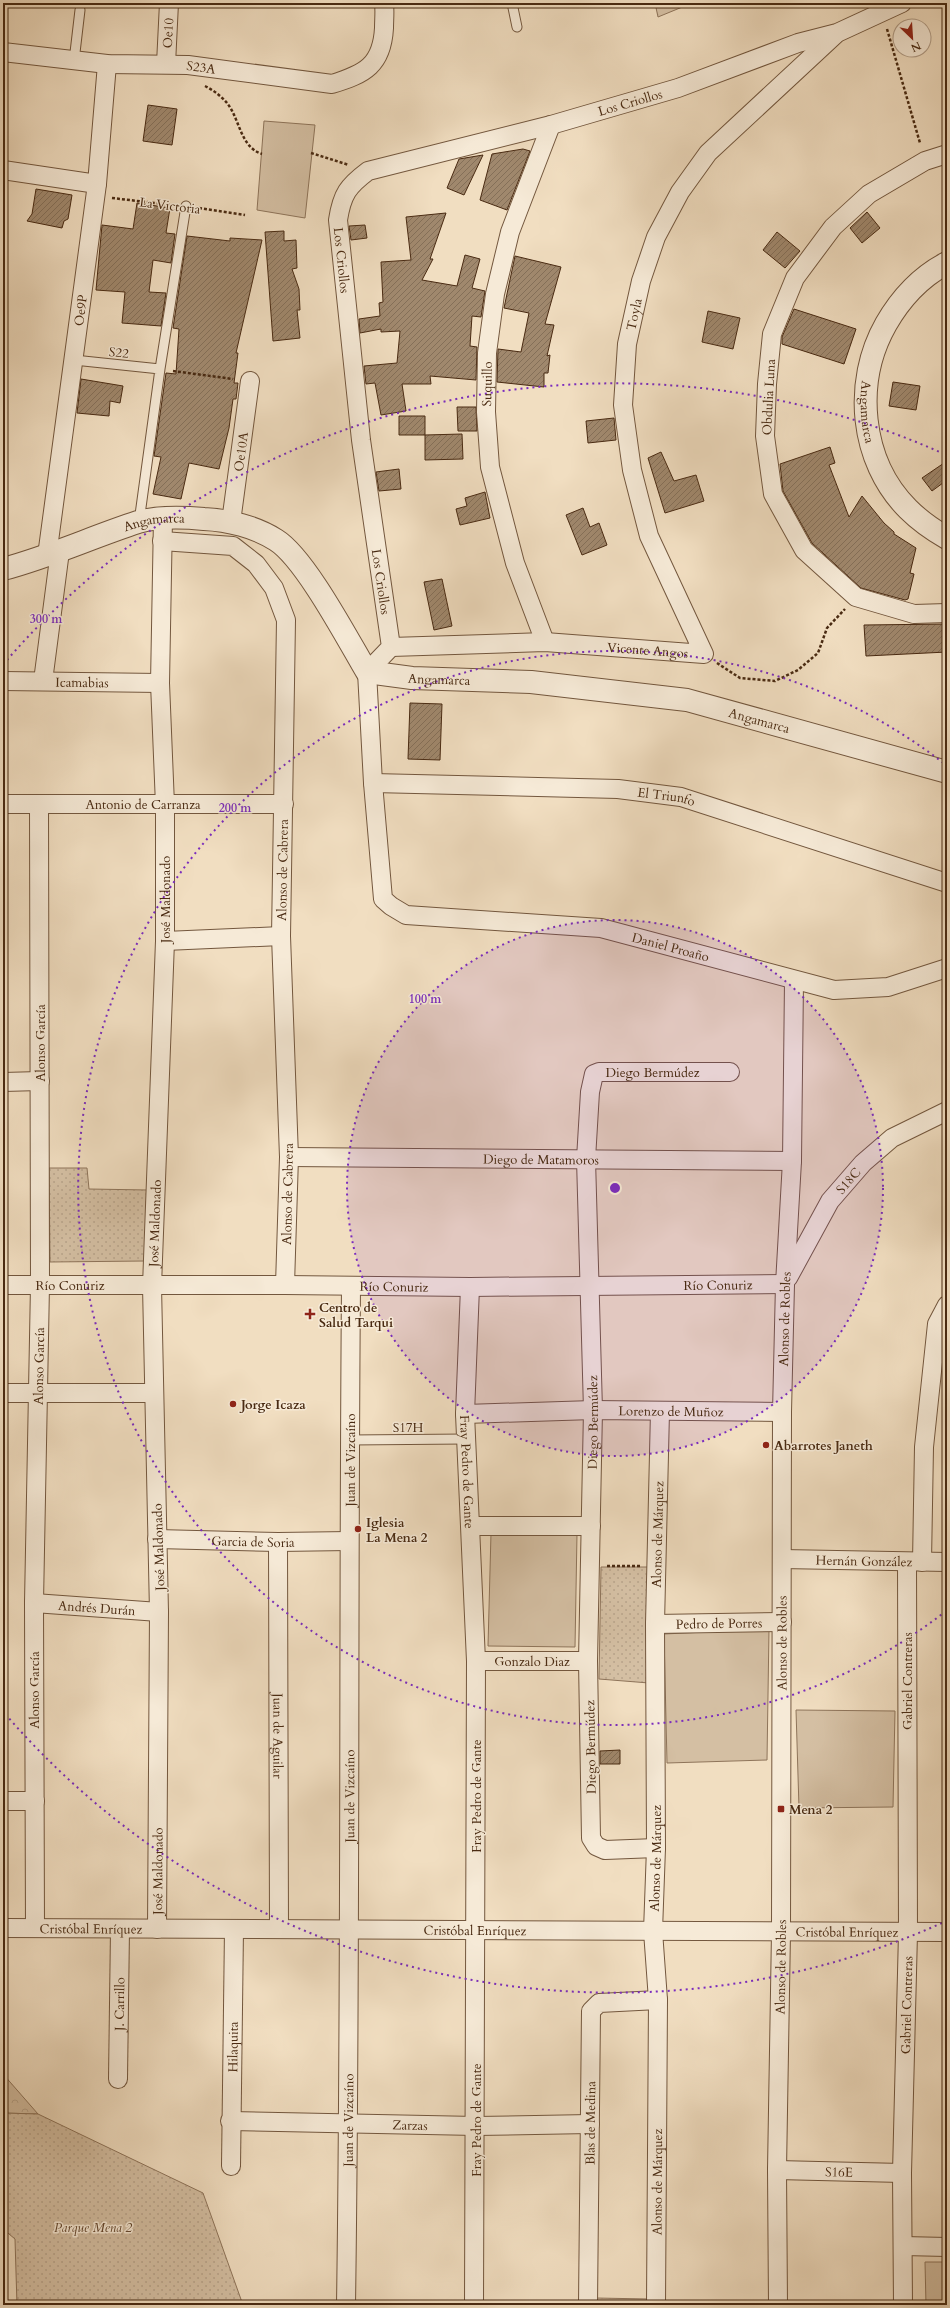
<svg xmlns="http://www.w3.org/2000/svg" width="950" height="2308" viewBox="0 0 950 2308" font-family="Cardo,serif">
	<defs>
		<pattern id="forest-crowns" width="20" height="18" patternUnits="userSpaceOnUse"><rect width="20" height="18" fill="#d4bfa3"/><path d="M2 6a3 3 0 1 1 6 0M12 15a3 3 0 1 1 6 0" fill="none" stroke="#b8a48b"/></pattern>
		<pattern id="park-dots" width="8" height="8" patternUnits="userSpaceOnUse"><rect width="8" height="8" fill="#d4bfa3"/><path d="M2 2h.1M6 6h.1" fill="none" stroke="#b8a48b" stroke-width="1.8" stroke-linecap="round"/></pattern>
		<pattern id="building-hatch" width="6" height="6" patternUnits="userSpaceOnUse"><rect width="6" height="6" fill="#a0886d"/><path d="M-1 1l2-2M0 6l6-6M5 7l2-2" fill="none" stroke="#846f58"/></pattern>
	</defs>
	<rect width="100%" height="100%" fill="#f1dec1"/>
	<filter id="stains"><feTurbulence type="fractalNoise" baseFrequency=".005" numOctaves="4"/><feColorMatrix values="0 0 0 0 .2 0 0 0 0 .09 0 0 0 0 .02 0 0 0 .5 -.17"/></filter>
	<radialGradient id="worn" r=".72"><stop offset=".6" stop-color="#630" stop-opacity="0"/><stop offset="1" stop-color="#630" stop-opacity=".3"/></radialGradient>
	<path fill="#d4bfa3" stroke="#8e745a" d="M264,121L315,125L305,218L257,210Z
		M491,1533L577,1534L575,1647L488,1646Z
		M769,1629L767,1760L667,1763L664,1634Z
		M796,1710L895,1711L893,1807L799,1808Z
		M925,2262H947V2305H926Z"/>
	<path fill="url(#forest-crowns)" stroke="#8e745a" d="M655,3H692L658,17Z
		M3,2074L38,2114L3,2113Z"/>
	<path fill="url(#park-dots)" stroke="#8e745a" d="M49,1168H87L89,1189L148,1190L145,1261L50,1262Z
		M601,1567H650L649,1683L599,1679Z
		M3,2113L38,2114L203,2193L243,2305H17L15,2239L3,2229Z
		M596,2298L649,2299V2305H596Z"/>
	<path fill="url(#building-hatch)" stroke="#492a12" d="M148,105L177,109L172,145L143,141Z
		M523,149L530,151L507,210L480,200L492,154Z
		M483,155L464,195L447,188L459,159Z
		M36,189L72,195L68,219L64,221L62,228L27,221L32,214Z
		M137,203L170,208L166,233L175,234L171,263L153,260L149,292L166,293L161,326L122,323L125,292L96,290L102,225L133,229Z
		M867,212L880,228L862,243L850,228Z
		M446,213L430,259H433L422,280L457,286L465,255L480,259L472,288L485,291L481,317L472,316L470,346L477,347L476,380L430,376L431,384H402L406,411L381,415L375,383L366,384L364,366L397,363L400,331L381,332V329L360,333L359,319L380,316L379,303L383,302L381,262L411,260L406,217Z
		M365,225L367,238L351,240L349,226Z
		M284,231V241L296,240L297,268L292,269L299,289L300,310H297L300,338L273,341L265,232Z
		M777,232L800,251L785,268L763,250Z
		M187,236L230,241V238L262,240L236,353H238L234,383H238L236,399H233L229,428L219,469L189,463L181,499L153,494L161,457L154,456L166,373L176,374L179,329L173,328Z
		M515,256L561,267L545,324L554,325L547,356L550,355L548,373H544V387L497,382L498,349L521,352L529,313L504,308Z
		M794,309L856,329L844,364L782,344V337Z
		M708,311L740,318L733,349L702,342Z
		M81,379L123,386L120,403L110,401L109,416L77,413Z
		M893,382L920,386L916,410L889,406Z
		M457,407H476L477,431H458Z
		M399,416H425V435H399Z
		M614,418L616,440L588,443L586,421Z
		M462,434L463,459L425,460V435Z
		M830,447L835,463L829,465L849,517L862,496L884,523L894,532V534L916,548L910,573L914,574L908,599L905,600L861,588L812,543L783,491L780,464Z
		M661,452L674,481L696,475L704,501L665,513L648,458Z
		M947,461V480L932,491L922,478Z
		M399,469L401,489L379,491L376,472Z
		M485,492L490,518L460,525L456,509L467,506L465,498Z
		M583,508L590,527L599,523L607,545L582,555L566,515Z
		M442,579L452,626L434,630L424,582Z
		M947,624V652L866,656L864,625Z
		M410,703L442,704L440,760L408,759Z
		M620,1750V1764H600V1751Z"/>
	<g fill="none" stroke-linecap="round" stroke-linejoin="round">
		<defs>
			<path id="service" d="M512,3L517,27
				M74,61L80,10
				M74,360L160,369
				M139,522L160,369L186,206
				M350,1440L466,1439"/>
			<g id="minor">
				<path id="s1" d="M902,3L837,33L798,43L678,88L551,125L368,171C348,186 342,194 338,220L361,440L391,647L367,672L373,783L383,899L391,906L406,915L601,928L834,990L888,987L947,968"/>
				<path id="s2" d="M3,52L107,64L188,65L332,84C365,74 382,65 384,28C384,20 385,11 384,3"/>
				<path id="s3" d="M166,64L169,3"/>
				<path d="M947,154L925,161L869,194L833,227L795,278L772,334L767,384L765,436L773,494L804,550L856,597L914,614L947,613"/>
				<path d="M3,170L97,184"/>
				<path id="s4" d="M231,522L250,381"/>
				<path d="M162,541L233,546L256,564L274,588L286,620L281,936L289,1157L285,1285"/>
				<path id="s5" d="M47,556L97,184L107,64"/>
				<path id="s6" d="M545,642L515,563L490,467L486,412L487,353L495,294L510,232L551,125"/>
				<path id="s7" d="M391,647L545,642L704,654L649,536L632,470L623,405L627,344L641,281L656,237L680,192L708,153L835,35"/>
				<path id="s8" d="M3,681L160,683"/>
				<path d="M43,681L60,551"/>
				<path id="s9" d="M373,783L618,789L681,797L947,883"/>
				<path id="s10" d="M3,804H284"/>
				<path d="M165,941L281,936"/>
				<path d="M3,1082L40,1081"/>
				<path id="s11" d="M289,1157L792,1161"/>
				<path id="s12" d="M788,1278L830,1201L863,1163L892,1138L947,1111"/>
				<path id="s13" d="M3,1285H285L470,1287L785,1284"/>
				<path id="s14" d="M470,1287L465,1414L476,1661L474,2305"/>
				<path d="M3,1393H154"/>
				<path id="s15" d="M465,1414L593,1410L782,1412"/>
				<path d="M471,1526H591"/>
				<path id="s16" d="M157,1539L278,1542L349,1541"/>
				<path id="s17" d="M278,1542L279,1929"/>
				<path id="s18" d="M782,1559L947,1562"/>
				<path d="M922,1562L924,1447L937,1324L947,1305"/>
				<path id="s19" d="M34,1603L159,1612"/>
				<path id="s20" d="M655,1624L782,1622"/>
				<path id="s21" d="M476,1661H588"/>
				<path d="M3,1801H35"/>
				<path id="s22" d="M656,1848L605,1850L596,1846L591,1838L588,1661L593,1410L586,1159L590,1092L594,1074L599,1072H730"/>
				<path id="s23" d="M3,1928L947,1932"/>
				<path id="s24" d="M35,1928L34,1603L40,1285L39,805"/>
				<path id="s25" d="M157,1929L159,1612L152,1286L165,941V805L160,683L163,518"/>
				<path id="s26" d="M118,2079L120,1929"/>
				<path id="s27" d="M230,2121L476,2126L590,2124"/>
				<path id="s28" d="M231,2166L234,1929"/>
				<path id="s29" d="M777,2170L902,2173"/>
				<path d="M903,2246L947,2247"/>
				<path id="s30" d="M346,2305C351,1966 348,1626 351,1287"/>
				<path id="s31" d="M588,2305L591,2011L599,2003L658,2000"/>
				<path id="s32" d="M656,2305L658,2000L653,1931L656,1848L655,1624L660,1411"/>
				<path id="s33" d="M778,2305L777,2170L781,1932L782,1412L785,1284L792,1161L794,981"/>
				<path id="s34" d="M903,2305L902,2173L908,1933L907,1562"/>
			</g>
			<g id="tertiary">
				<path id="s35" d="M947,263C920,277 901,298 886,324C853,382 860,461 908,509C920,521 933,530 947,538"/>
				<path id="s36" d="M3,569C49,557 92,537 138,522C159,516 182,517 204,519C228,520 256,527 276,540C305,558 348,640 367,672L412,678L531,682L687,700L947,772"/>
			</g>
		</defs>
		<use href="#service" stroke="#73573e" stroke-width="11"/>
		<use href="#minor" stroke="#73573e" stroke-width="20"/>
		<use href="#tertiary" stroke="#73573e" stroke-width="24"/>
		<path stroke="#492a12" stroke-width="2.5" stroke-dasharray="3 2" stroke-linecap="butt" d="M887,29L920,143
			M205,86C213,90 221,96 227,103C240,119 240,147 262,154
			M311,153L349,165
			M112,198L172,205
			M199,208L245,215
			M173,371L233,379
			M717,663L740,678L775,681L798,670L818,653L827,628L845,609
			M607,1566H640"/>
		<use href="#service" stroke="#f6ead7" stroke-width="9"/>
		<use href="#minor" stroke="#f6ead7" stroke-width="18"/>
		<use href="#tertiary" stroke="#f6ead7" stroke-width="22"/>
	</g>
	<circle cx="615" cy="1188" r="268" fill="#7b2cbf" fill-opacity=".12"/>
	<g fill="none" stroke="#7b2cbf" stroke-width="2" stroke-dasharray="2 4">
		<circle cx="615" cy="1188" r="268"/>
		<path d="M946 1611A537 537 0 1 1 946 765"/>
		<path d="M942 1923A805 805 0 0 1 7 1716M7 660A805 805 0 0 1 942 453"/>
	</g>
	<g fill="#8f2418" stroke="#f6ead7" stroke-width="1.5">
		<path d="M308 1308h4v4h4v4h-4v4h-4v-4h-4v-4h4z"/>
		<circle cx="233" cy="1404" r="4"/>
		<circle cx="766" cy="1445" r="4"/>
		<circle cx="358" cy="1529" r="4"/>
		<rect x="777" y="1805" width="8" height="8" rx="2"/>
	</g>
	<g text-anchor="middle" stroke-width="3" stroke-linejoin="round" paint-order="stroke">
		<g font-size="13" fill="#492a12" stroke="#f6ead7">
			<text dy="5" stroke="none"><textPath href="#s3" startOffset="31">Oe10</textPath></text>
			<text dy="5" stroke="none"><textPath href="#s2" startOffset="199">S23A</textPath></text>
			<text transform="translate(630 102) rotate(-16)" y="5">Los Criollos</text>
			<text transform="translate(170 205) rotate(7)" y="5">La Victoria</text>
			<text dy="5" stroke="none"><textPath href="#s1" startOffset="661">Los Criollos</textPath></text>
			<text dy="5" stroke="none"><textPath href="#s5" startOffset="248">Oe9P</textPath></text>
			<text dy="5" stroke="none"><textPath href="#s7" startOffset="669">Toyla</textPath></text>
			<text transform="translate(119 352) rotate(6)" y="5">S22</text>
			<text dy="5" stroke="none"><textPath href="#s6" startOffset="267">Suquillo</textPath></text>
			<text transform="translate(768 397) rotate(-87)" y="5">Obdulia Luna</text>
			<text dy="5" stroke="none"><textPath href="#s35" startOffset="179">Angamarca</textPath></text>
			<text dy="5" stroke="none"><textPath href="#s4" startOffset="71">Oe10A</textPath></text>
			<text dy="5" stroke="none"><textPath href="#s36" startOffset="159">Angamarca</textPath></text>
			<text dy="5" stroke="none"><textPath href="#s1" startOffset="985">Los Criollos</textPath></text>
			<text dy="5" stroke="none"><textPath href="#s7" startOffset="257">Vicente Angos</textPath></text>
			<text dy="5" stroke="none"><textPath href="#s36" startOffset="519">Angamarca</textPath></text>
			<text dy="5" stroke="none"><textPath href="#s8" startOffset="79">Icamabias</textPath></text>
			<text dy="5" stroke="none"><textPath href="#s36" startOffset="843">Angamarca</textPath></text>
			<text dy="5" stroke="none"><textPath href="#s9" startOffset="294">El Triunfo</textPath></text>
			<text dy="5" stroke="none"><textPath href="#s10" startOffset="140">Antonio de Carranza</textPath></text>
			<text transform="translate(282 870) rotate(-89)" y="5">Alonso de Cabrera</text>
			<text dy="5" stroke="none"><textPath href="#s25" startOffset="1030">José Maldonado</textPath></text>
			<text dy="5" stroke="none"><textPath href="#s1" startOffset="1609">Daniel Proaño</textPath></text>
			<text transform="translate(40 1043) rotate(-90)" y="5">Alonso García</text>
			<text dy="5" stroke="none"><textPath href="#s22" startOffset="894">Diego Bermúdez</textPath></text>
			<text dy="5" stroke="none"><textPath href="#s11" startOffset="252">Diego de Matamoros</textPath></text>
			<text dy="5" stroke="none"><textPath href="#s12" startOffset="115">S18C</textPath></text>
			<text transform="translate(287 1194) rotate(-89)" y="5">Alonso de Cabrera</text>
			<text dy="5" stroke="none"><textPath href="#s25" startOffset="706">José Maldonado</textPath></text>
			<text dy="5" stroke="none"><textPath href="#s13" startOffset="67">Río Conuriz</textPath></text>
			<text dy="5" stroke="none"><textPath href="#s13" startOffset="715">Río Conuriz</textPath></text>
			<text dy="5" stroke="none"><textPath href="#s13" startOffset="391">Río Conuriz</textPath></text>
			<text dy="5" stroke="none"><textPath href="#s33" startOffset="986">Alonso de Robles</textPath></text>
			<text dy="5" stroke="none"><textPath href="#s24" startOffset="562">Alonso García</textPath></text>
			<text dy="5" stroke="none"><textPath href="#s15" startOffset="206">Lorenzo de Muñoz</textPath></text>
			<text dy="5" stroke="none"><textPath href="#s22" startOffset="486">Diego Bermúdez</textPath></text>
			<text x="408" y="1432">S17H</text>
			<text dy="5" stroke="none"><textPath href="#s30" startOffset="845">Juan de Vizcaíno</textPath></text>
			<text dy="5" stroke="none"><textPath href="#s14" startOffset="185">Fray Pedro de Gante</textPath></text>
			<text dy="5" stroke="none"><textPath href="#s32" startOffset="771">Alonso de Márquez</textPath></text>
			<text dy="5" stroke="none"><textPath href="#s16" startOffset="96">Garcia de Soria</textPath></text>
			<text transform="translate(158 1547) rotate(-92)" y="5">José Maldonado</text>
			<text dy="5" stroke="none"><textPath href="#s18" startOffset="82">Hernán González</textPath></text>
			<text dy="5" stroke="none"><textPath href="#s19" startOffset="63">Andrés Durán</textPath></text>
			<text dy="5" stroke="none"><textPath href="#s20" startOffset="64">Pedro de Porres</textPath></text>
			<text dy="5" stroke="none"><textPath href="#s33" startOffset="662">Alonso de Robles</textPath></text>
			<text dy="5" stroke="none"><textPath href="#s21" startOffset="56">Gonzalo Diaz</textPath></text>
			<text transform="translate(907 1681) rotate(-90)" y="5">Gabriel Contreras</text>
			<text transform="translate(34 1690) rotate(-90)" y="5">Alonso García</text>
			<text dy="5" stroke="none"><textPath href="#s17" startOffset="194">Juan de Aguilar</textPath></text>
			<text transform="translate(590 1747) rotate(-91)" y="5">Diego Bermúdez</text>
			<text dy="5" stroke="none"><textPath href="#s30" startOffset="509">Juan de Vizcaíno</textPath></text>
			<text transform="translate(476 1796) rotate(-90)" y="5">Fray Pedro de Gante</text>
			<text dy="5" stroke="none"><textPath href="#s32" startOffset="447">Alonso de Márquez</textPath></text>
			<text dy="5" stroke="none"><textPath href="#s25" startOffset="58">José Maldonado</textPath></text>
			<text dy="5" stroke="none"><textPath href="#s23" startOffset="88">Cristóbal Enríquez</textPath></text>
			<text dy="5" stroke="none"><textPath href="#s23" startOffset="472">Cristóbal Enríquez</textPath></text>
			<text dy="5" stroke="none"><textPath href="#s23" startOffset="844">Cristóbal Enríquez</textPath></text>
			<text dy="5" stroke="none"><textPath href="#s33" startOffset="338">Alonso de Robles</textPath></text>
			<text dy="5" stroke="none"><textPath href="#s26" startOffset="75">J. Carrillo</textPath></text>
			<text dy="5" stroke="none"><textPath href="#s34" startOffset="300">Gabriel Contreras</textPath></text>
			<text dy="5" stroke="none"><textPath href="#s28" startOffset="119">Hilaquita</textPath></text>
			<text dy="5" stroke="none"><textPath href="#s30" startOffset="185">Juan de Vizcaíno</textPath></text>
			<text transform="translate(476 2120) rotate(-90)" y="5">Fray Pedro de Gante</text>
			<text dy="5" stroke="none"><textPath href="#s31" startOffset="182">Blas de Medina</textPath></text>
			<text dy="5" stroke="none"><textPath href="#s27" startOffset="180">Zarzas</textPath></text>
			<text dy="5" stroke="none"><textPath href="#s29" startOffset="62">S16E</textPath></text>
			<text dy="5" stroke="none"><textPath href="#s32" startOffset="123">Alonso de Márquez</textPath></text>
		</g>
		<g font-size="13" font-weight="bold" fill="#492a12" stroke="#f6ead7" text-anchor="start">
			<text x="319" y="1312">Centro de<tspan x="319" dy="15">Salud Tarqui</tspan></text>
			<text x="241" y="1409">Jorge Icaza</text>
			<text x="774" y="1450">Abarrotes Janeth</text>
			<text x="366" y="1527">Iglesia<tspan x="366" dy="15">La Mena 2</tspan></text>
			<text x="789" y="1814">Mena 2</text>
		</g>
		<g font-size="13" font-style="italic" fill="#65482f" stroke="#f6ead7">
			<text x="93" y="2232">Parque Mena 2</text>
		</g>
	</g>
	<circle cx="615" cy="1188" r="6" fill="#7b2cbf" stroke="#f6ead7" stroke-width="2"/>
	<g font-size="12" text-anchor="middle" font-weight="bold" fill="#7b2cbf" stroke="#f6ead7" stroke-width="3" stroke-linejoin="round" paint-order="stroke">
		<text x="46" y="623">300 m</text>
		<text x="235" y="812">200 m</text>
		<text x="425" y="1003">100 m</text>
	</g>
	<rect width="950" height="2308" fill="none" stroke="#f1dec1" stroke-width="16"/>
	<rect x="4" y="4" width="942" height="2300" fill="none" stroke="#492a12" stroke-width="2"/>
	<rect x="8" y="8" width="934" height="2292" fill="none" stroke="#492a12"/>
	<g transform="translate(912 38) rotate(155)"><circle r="19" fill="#f6ead7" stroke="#b19d88"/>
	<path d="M0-3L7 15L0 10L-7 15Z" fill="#8f2418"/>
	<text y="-6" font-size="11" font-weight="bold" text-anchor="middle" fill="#492a12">N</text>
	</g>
	<rect width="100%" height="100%" filter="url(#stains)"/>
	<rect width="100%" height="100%" fill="url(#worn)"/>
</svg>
